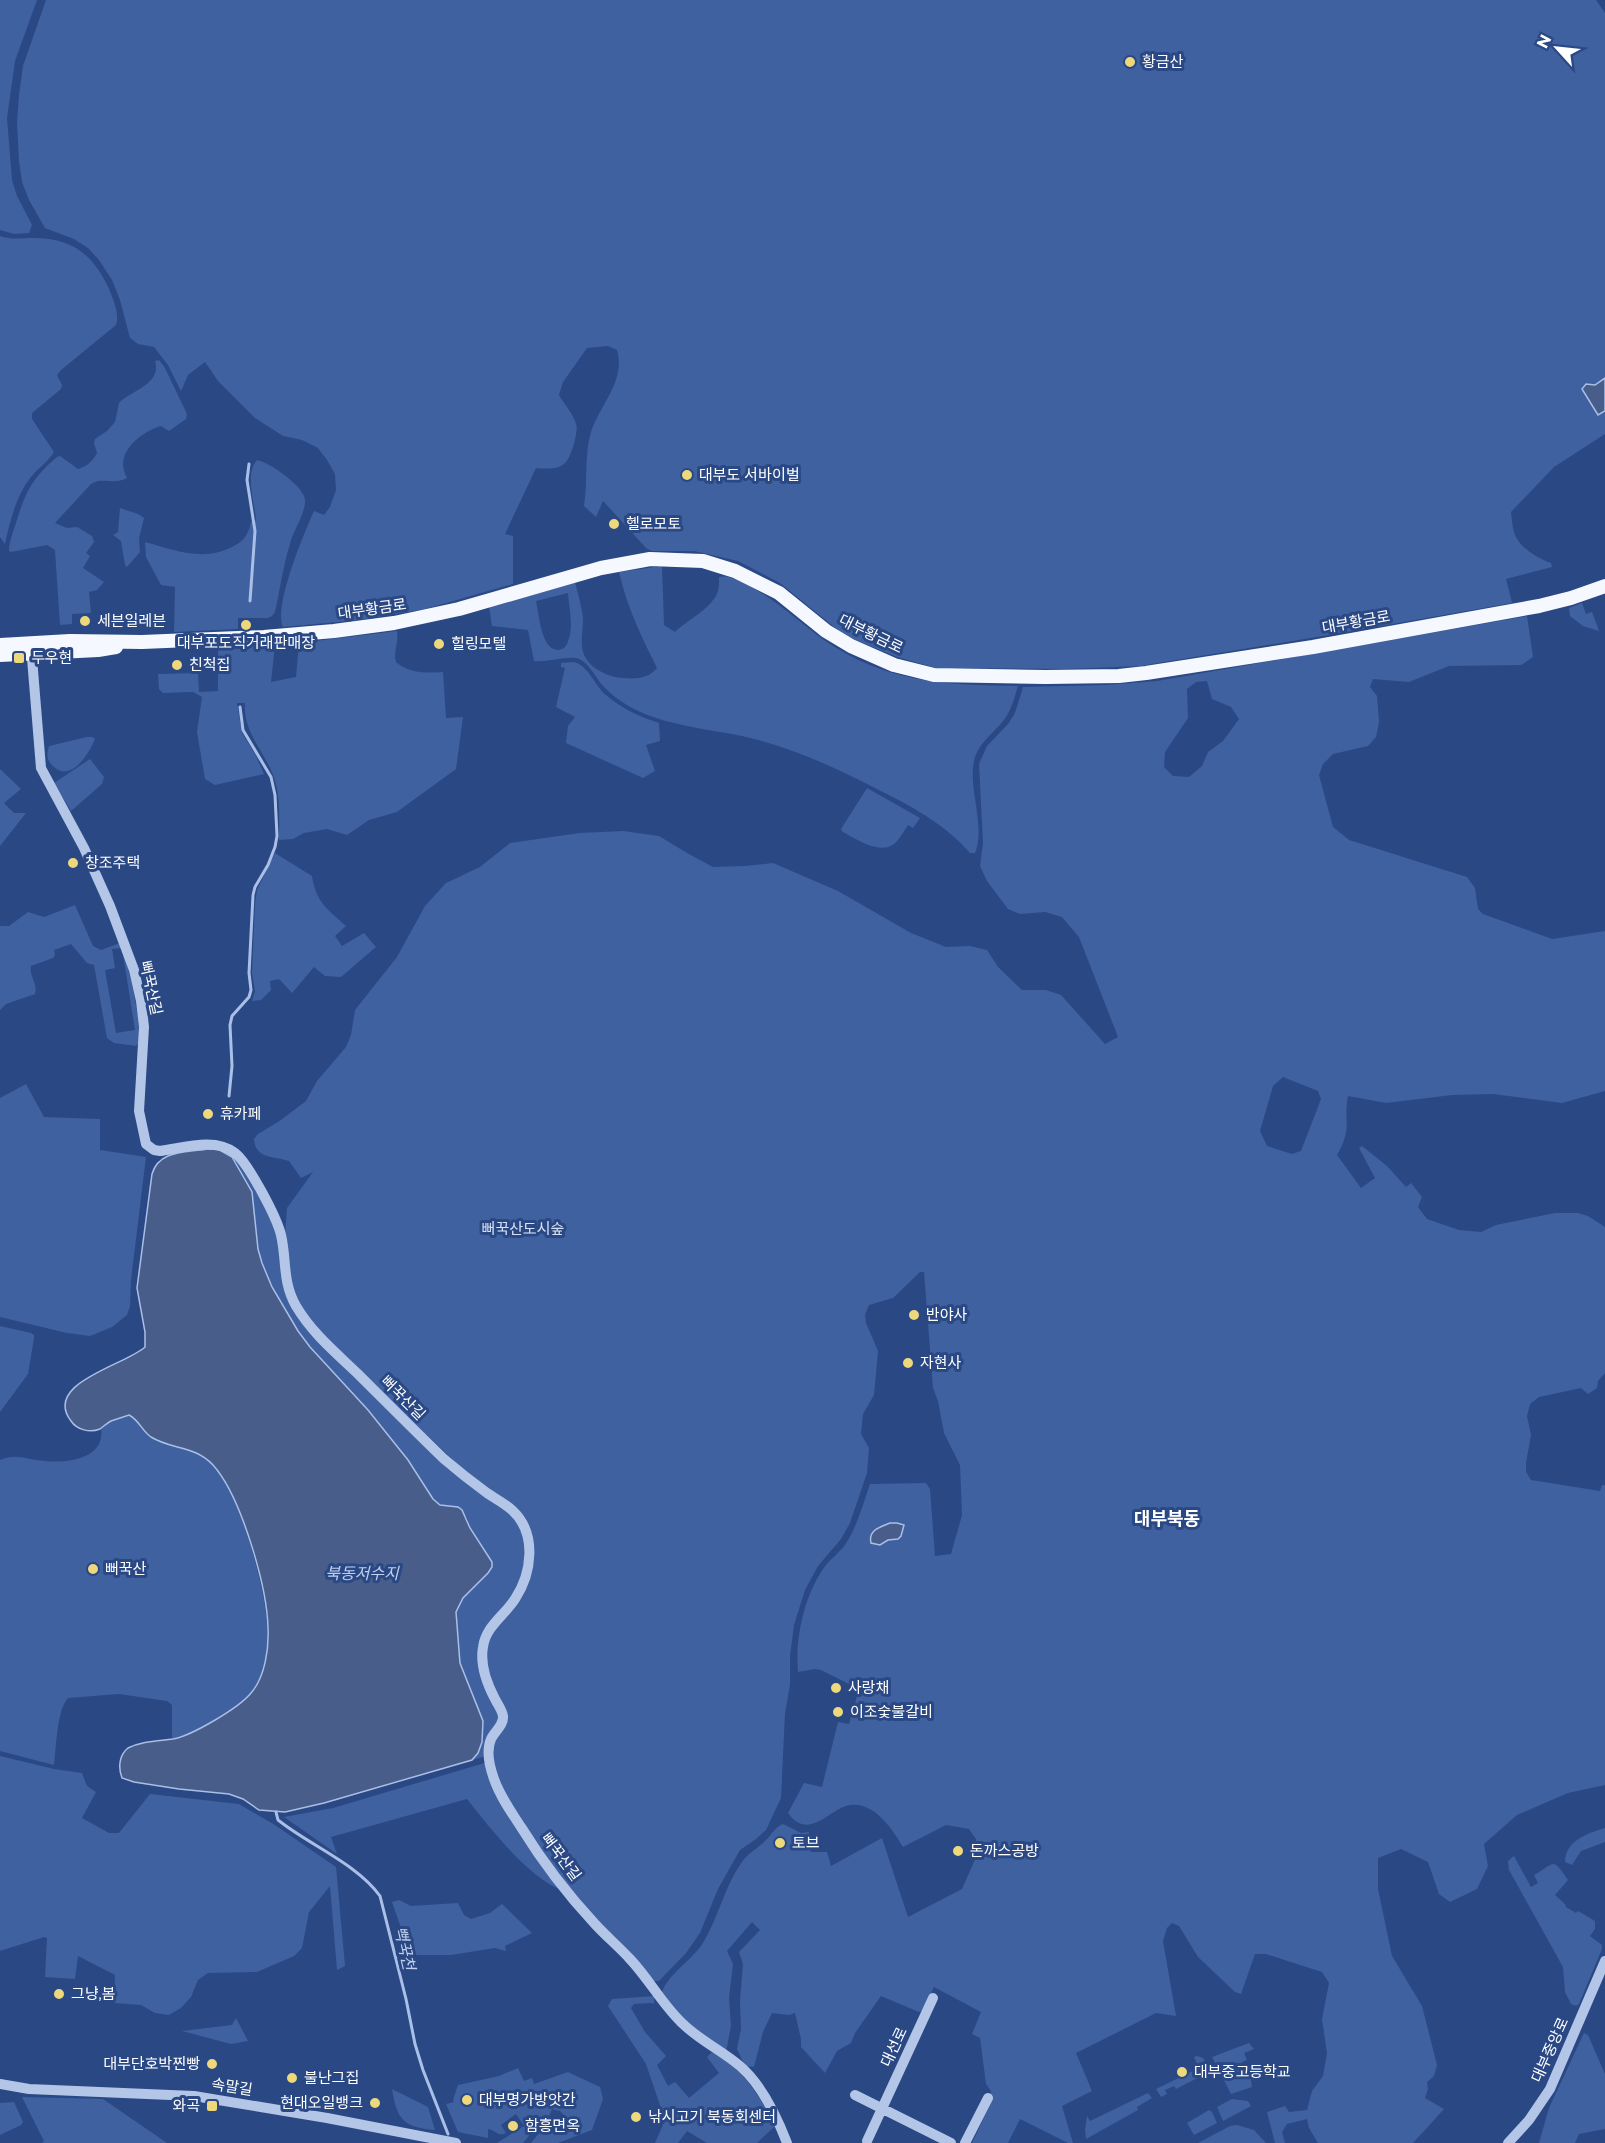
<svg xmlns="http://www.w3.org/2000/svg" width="1605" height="2143" viewBox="0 0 1605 2143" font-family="Montserrat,'Noto Sans KR',sans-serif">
	<rect width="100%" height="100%" fill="#2a4884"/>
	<path fill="#3f61a0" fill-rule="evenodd" d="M0,0H37L15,61L7,118L12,180L17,196L32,225L29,233L14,234L0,230Z
		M46,0H1596L1605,13V434L1554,467L1511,512C1512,519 1512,526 1514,532C1518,547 1537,558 1551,563L1552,567L1506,579L1512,603L1341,633L1140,666L1068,669L936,668L897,657L844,635L780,583L738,561L694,551H652L646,548L603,501L596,517L584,506C588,482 584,455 591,432C600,404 626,381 617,350L608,346L587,348L563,382L559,395C564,404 574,415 576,424C578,430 575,438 574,444C567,468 560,470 536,468L505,534L513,536V584L425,609L359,620L283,627C273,607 304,533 314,511L324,515L330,507L336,490L335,474L327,460L318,448L302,440L283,436L255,418L218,381L205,362L188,375L181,391L168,365L154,347L138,344L130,338L120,300L112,280L99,260L88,248L74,239L45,228L29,200L22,182L19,161L17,122L19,95L23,66Z
		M0,236C11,240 21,238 33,238C72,238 93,254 109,289C113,299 120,314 116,325L61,370L57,375L62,385L61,389L32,413V419L54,452C48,462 38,468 31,477C16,496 10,521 5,544L0,537Z
		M159,360L165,368L187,414L186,419L169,431L161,426C140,432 113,454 127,478C115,485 102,477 91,484L55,523L67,528L77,527L92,536L94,542L86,553L90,556L83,568L104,582L97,590L89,592L91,613L72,614V624L60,625L55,550L47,545L11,552L9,551C9,542 13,532 16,523C25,493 32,478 57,457L60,456L78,469C86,467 94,460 97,453L94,443L95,439L107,431L115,422L119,403C132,390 162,384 155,361Z
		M257,460C269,462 305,487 305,500C306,512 293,531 290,544C283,566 280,590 275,612L272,616L268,618H238V629L174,632L175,587L161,585L146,557L145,542C174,550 203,562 232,547C244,541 248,535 251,522L256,520C255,503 244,474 257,460Z
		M120,508L138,514L144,518L139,538L140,552L127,567L125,565L121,541L113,535L118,532Z
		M662,566L664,625L675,632C688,619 712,609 718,591C719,587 719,581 719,577C742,570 804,626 824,640C886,683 946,685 1018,686C1015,696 1012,708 1006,717C996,732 978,742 974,761C968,789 986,827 975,853H970C945,824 911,806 877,789C832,766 791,747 742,736C712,730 682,727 653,717C635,711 616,700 603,686C596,678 589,663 579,659C568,655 548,663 534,661L528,630L492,626L489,607L575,582C578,594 582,607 583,619C583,628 581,638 582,647C584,666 606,677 623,678C636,679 648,679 657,668C641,636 627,607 619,572ZM568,593C569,607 574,628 568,641C567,646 563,650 558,650C541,650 539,614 536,601Z
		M1582,603L1586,614L1592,612L1599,631L1583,626L1570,616L1569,608Z
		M1527,616L1533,657L1521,665L1449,666L1409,682L1373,679L1370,687L1377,696L1379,722L1376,737L1368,746L1333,754L1323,764L1319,775L1333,827L1349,840L1467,877L1475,888L1478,909L1483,914L1552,939L1605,931V1091L1562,1103L1493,1094L1452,1095L1386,1103L1348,1096C1343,1123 1353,1127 1337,1155L1361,1188L1375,1178L1359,1148L1362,1146L1387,1166L1406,1187L1411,1183L1422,1197L1418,1207L1427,1219L1459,1230L1481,1232L1496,1225L1555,1213H1578L1588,1216L1605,1227V1373L1598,1381L1597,1388L1588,1394L1581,1388L1539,1397L1530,1404L1527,1416L1531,1435L1526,1463V1472L1531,1480L1600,1491L1602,1485H1605V1785L1568,1793L1517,1815L1484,1844L1488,1866L1477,1889L1450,1902L1439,1894L1428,1862L1401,1849L1378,1858V1889L1392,1956L1422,2006L1437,2065L1434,2076L1427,2082L1428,2089L1425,2098L1444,2109L1413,2143H1318L1309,2128L1307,2119L1287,2124L1282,2132L1285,2143H1275L1267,2112L1285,2106L1289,2112L1307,2110L1312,2091L1323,2076L1327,2053L1322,2019L1329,1983L1322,1972L1266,1954H1255L1241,1994L1235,1992L1198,1957L1179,1926L1172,1923L1167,1928L1163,1941L1176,2016L1156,2013L1076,2053L1092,2091L1062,2106L1073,2143H1068L1020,2119L1008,2143H972L991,2103V2091L986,2084L980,2038L972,2034L981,2012L934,1987L922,2011L919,2012L881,1996L855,2033L851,2043L837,2051L825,2073L801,2047V2039L795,2013L789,2015L772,2013L763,2032L754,2067L747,2066L742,2060L737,2049L741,2029L740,2001L743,1964L739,1952L760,1930L752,1922L727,1951L733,1964L729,1998L731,2026L726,2052L693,2031L662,1992C668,1975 690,1961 701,1946C718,1920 724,1887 742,1862C748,1853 759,1848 766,1840C772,1834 775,1827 783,1824L801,1833L809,1832L811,1852H827L831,1866L882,1838L908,1917L962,1889L977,1855L976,1839L969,1829L946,1825L903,1847C892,1829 875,1802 850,1805C830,1808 809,1842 788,1813L804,1783L822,1787L838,1722L849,1724L859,1689L821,1670L815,1669L798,1672C795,1638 804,1597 823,1569C829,1560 839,1553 845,1545C857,1527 863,1504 870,1484L926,1483L930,1489L935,1556L951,1554L962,1515L960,1465L944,1433L938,1401L933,1388L924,1272H920L893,1298L869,1305L865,1315L866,1323L878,1351L874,1395L863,1414L861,1434L869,1448L867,1473L850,1523L841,1539L818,1566L805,1590L794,1625L790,1656V1685L785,1713L781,1798L766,1830L756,1839L740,1850L718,1889L700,1933L686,1953L659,1981H654L595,1921L534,1844L495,1777L493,1742L503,1724L485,1662L488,1635L516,1601L530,1532L322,1337L298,1304L291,1286L285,1235L287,1208L313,1172L301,1178L289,1161C274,1156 255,1159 254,1139L258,1134L281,1120L306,1101L317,1081L346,1047L351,1035L355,1010L397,957L425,906L446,883L480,867L510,843L580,833L623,831L659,836L687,853L713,867L745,866L773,863L838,891L911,933L946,947L970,946L987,950L998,967L1022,990H1046L1061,995L1105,1044L1118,1037L1079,937L1062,917L1045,912L1020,914L1008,909L987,881L980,866L983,843L979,764L987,746L1008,724L1015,713L1023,687L1106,685L1157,681ZM1207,681L1212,699L1231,707L1239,719L1223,741L1208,752L1202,766L1189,777L1173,776L1164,767L1165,752L1188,718L1187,689L1196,682ZM1283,1077L1318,1091L1321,1099L1301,1151L1292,1154L1267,1146L1260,1131L1273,1086Z
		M397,631C399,642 393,652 396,662C410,674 426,673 443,672L446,718L463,717L456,769L397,812L369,820L347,835L327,829L304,833L293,839L279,840C279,818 281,795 273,775C263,749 243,732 245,703H237L242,733L255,754L264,774L215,785L205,779L197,732L202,697L193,692L163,693L159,689L158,674L198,673L199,692L218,691V646L275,645L271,682L296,677L299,643Z
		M574,662C589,666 594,685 606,695C621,708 640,717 659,723L660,741L646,745L655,771L643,778L566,743L568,726L575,717L556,707L565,668L561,667V663Z
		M87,737H92L95,739C88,756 69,785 51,764C46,758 47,753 49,746Z
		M90,759L104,777L102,784L71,811L54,783Z
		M0,769L21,789L4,803L14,813H26L0,846Z
		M867,788L920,818L913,828L908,825C904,831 899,840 894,844C879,855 856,839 843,832L841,829Z
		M275,853L312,876C316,902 327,909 346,926L335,936L342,946L364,933L376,947L341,977L325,976L314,967L292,993L279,979L270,981L271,990L261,1000L252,1001L255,991L252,973L255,904L257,890Z
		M75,905L93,946L101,950L120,943L123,949C132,982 139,1008 139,1043L136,1046L114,1043L107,1038L94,965L87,963L71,944L54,950L55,955L53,958L31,966C29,976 38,984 35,994L6,1004L0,1010V926H9L28,912L44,917ZM122,948L135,1030L116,1033L105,970L115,968L112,949Z
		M26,1084L44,1117L100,1119V1150L146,1157L131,1280L130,1306L127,1315L112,1327L90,1336L67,1333L0,1317V1098Z
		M232,1157L243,1164L277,1233L281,1268L313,1334L513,1515L524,1537L525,1573L482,1648L501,1711L487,1756L472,1760L478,1753L477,1705L460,1663L456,1612L463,1598L488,1572L492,1567V1562L470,1528L467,1518L453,1506L440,1505L433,1499L408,1460L368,1410L310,1347L298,1331L272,1287L262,1263L258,1249L252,1192Z
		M0,1326L31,1333L34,1335V1338L28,1374L0,1412Z
		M129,1415C142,1422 151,1437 164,1443C171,1446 180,1446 187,1448C201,1453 214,1464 222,1476C238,1499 247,1531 254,1557C264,1595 281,1661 251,1694C242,1704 228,1711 217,1718C203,1727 188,1735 172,1739V1705L167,1701L119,1694L68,1698C57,1709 56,1749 54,1765L0,1751V1460C5,1458 13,1456 18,1457C25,1457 31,1460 37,1460C61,1464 106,1462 101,1428L108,1422Z
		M0,1756L54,1769L82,1773L87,1786L96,1792L82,1818L109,1833H119L150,1794L239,1804L275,1825L336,1867L345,1966L337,1970L330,1886L309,1912L302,1948L294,1956L257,1972L208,1973L198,1980L191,1997L181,2008L169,2015L155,2013L141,2005L114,2003L115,1975L78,1956L75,1979L45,1977L47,1938L44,1937L0,1951Z
		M488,1762L491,1778L564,1891C528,1878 491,1829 467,1799L331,1837L337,1854L284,1817L333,1808Z
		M1605,1828V1842L1581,1851L1572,1865L1565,1862C1565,1841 1588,1833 1605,1828Z
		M1514,1856L1531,1887L1538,1883L1534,1875C1555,1864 1551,1855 1568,1880L1555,1895L1565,1904L1566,1907L1576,1913L1578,1911L1595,1921V1929L1590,1936L1602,1945V1949L1579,2004L1576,2006L1571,2004L1565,1992L1563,1967L1509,1870L1508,1861Z
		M399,1900L411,1906L458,1903L464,1915L471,1919L490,1913L502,1904L532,1933L505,1946L506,1951L495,1948L451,1955H413L409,1951L392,1902Z
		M654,1996V2004L651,2003L634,2004L631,2008L645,2032L666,2056L657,2065L668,2086L675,2082L689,2098L719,2073L707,2057L712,2052C745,2070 757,2094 776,2125L757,2143H707L687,2131L678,2143H655L665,2120L646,2064L608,2006L612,1999Z
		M236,2018L248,2041L231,2044L182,2031L232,2025Z
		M1584,2033L1588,2035L1605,2074V2129L1579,2134L1575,2143H1539L1549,2108Z
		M1249,2043L1254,2049L1244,2053L1247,2060L1242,2062L1245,2073L1253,2070L1251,2080L1252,2087L1231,2094L1212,2057Z
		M1197,2056L1203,2058L1211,2071L1176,2089L1174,2086L1165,2090L1167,2094L1161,2097L1156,2089L1199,2068L1194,2057Z
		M518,2068L524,2081L532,2078L534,2084L568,2072L600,2087L603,2099L592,2130L558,2143H531L539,2133L565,2116L560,2111L552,2109L547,2121L543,2124L533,2123L532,2132L523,2143H497L524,2126L516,2114L501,2125L506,2133C497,2137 496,2130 488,2129V2138L458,2132L446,2104L454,2102L453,2100L458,2085L499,2076Z
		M392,2089L428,2107L435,2130C403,2127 397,2120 392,2089Z
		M1148,2093L1152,2098L1137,2107L1138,2110L1086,2139L1085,2130L1087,2116L1090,2121Z
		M22,2097L103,2099L167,2143H42L44,2141Z
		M1232,2099L1248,2101L1251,2106L1223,2121L1217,2107Z
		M14,2102L23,2122L21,2125L0,2135V2103Z
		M1209,2110L1212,2112L1217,2123L1194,2135L1187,2123Z
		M1237,2125L1254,2130L1266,2143H1198L1230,2126Z"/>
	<path fill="#485d89" stroke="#a9bfe7" stroke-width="1.5" d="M1605,378V411L1598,415L1582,389L1586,384L1595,385Z
		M207,1149H218L232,1157L252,1192L258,1249L262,1263L272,1287L298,1331L310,1347L368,1410L408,1460L433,1499L440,1505L458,1507L462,1510L470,1528L492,1562V1567L488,1573L463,1598L456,1612L460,1663L483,1721L482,1742L478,1753L472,1760L324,1803L285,1812L259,1810L243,1799L229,1794L179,1789L134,1782L122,1778C118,1768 119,1755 128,1748C142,1741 158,1741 173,1739C191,1736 239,1708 251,1693C265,1677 269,1649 268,1628C267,1586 241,1496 213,1465C194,1445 172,1450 151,1437C142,1431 139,1420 129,1415C123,1417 117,1419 111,1421C107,1423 104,1426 100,1429C90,1433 77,1430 71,1421C42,1383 126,1365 145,1347V1332L137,1288L152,1174C159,1150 185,1153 207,1149Z
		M890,1523H897L904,1525L901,1536L898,1539L888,1540L880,1545L871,1543C868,1530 880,1527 890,1523Z"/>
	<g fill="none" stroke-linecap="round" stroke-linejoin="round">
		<path stroke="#a9bfe7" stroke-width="3" d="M249,464L247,480L255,531L250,601
			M229,1096L232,1066L230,1025L232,1016L249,997L251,990L249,973L253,895L255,887L268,865L275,847L277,836L275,795L271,777L243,730L240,707
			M276,1812L278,1820L282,1823C312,1846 358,1865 380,1896L406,1999L415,2044L423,2070L448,2134"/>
		<path stroke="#b4c6e7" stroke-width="10" d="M31,646L41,768L84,848L110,906L134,970L141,1001L144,1027L139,1111L146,1144L154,1150L160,1151C183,1148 215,1137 235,1153C249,1164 277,1218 281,1235C287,1261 282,1281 296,1306C312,1333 335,1352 357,1373C386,1402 415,1431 444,1459C458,1471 472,1482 487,1493C496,1499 506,1504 513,1511C537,1534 532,1573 515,1599C504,1616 486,1626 483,1647C480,1664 487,1684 495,1699C498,1705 502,1710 503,1716C504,1725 495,1731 491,1739C486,1751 490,1768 494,1779C500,1796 511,1812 521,1827C542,1861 568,1895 595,1924C606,1936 619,1947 630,1959C649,1979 662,2004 682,2023C699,2040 721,2050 740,2066C761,2084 777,2117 787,2143
			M0,2084L29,2089L194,2096L327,2118L456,2143
			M855,2095L951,2143
			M867,2141L933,1998
			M965,2143L988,2098
			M1508,2143L1529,2120L1550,2089L1605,1961"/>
		<path stroke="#f5f8fe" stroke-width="14" d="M0,645L70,641L142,642L264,637L334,631L394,623L459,609L601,568L650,559L703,561L735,571L779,593L826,631L851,646L894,665L934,675L1045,677L1119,676L1146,673L1313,647L1539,606L1571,598L1605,586
			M0,655L98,650L116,647"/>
	</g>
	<g fill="#edd87c" stroke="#2a4884" stroke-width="2">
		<circle cx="1130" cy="62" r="6"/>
		<circle cx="687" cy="475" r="6"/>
		<circle cx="614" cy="524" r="6"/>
		<circle cx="85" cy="621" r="6"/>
		<circle cx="246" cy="625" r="6"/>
		<circle cx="439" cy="644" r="6"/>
		<rect x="13" y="652" width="12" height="12" rx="3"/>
		<circle cx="177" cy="665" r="6"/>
		<circle cx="73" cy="863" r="6"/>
		<circle cx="208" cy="1114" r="6"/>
		<circle cx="914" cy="1315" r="6"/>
		<circle cx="908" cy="1363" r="6"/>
		<circle cx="93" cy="1569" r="6"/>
		<circle cx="836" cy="1688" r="6"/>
		<circle cx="838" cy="1712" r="6"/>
		<circle cx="780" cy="1843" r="6"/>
		<circle cx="958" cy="1851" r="6"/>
		<circle cx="59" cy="1994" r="6"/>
		<circle cx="212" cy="2064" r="6"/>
		<circle cx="1182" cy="2072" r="6"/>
		<circle cx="292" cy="2078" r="6"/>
		<circle cx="467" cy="2100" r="6"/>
		<circle cx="375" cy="2103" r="6"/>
		<rect x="206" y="2100" width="12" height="12" rx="3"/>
		<circle cx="636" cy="2117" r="6"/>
		<circle cx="513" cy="2126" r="6"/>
	</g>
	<g text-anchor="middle" stroke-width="6" stroke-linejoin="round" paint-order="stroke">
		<g font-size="15" fill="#fff" stroke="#2a4884" text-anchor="start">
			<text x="1142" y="67">황금산</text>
			<text x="699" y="480">대부도 서바이벌</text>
			<text x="626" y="529">헬로모토</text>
			<text x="97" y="626">세븐일레븐</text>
			<text x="246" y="648" text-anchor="middle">대부포도직거래판매장</text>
			<text x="451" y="649">힐링모텔</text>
			<text x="31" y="663">두우현</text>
			<text x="189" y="670">친척집</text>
			<text x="85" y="868">창조주택</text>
			<text x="220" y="1119">휴카페</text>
			<text x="926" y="1320">반야사</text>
			<text x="920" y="1368">자현사</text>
			<text x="105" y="1574">뻐꾹산</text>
			<text x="848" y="1693">사랑채</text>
			<text x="850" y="1717">이조숯불갈비</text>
			<text x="792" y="1848">토브</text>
			<text x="970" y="1856">돈까스공방</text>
			<text x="71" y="1999">그냥,봄</text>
			<text x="200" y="2069" text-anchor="end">대부단호박찐빵</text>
			<text x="1194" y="2077">대부중고등학교</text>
			<text x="304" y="2083">불난그집</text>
			<text x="479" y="2105">대부명가방앗간</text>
			<text x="363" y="2108" text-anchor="end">현대오일뱅크</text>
			<text x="200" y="2111" text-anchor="end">와곡</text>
			<text x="648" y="2122">낚시고기 북동회센터</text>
			<text x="525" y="2131">함흥면옥</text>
		</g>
		<g font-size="15" fill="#fff" stroke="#2a4884">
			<text transform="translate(372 609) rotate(-8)" y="5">대부황금로</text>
			<text transform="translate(1356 622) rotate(-10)" y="5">대부황금로</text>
			<text transform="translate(871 634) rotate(26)" y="5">대부황금로</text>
			<text transform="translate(151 988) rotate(78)" y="5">뻐꾹산길</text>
			<text transform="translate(403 1398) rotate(45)" y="5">뻐꾹산길</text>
			<text transform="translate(561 1857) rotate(53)" y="5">뻐꾹산길</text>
			<text transform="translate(894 2047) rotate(-65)" y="5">대선로</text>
			<text transform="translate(1550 2050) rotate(-66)" y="5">대부중앙로</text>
			<text transform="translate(232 2087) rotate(9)" y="5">속말길</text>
		</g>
		<g font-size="15" fill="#d7e2f6" stroke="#2a4884">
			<text x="523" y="1234">뻐꾹산도시숲</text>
		</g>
		<g font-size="16" font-style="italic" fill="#c0d0ee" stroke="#2a4884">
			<text x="362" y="1579">북동저수지</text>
			<text transform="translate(405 1948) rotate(77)" y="6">뻑꾹천</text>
		</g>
		<g font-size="18" font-weight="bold" fill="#fff" stroke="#2a4884">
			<text x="1167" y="1525">대부북동</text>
		</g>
	</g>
	<g transform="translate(1557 48) rotate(297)" stroke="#2a4884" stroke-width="4.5" paint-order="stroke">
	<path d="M0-4.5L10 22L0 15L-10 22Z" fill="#ffffff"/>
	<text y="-9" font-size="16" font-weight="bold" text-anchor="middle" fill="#ffffff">N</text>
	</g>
</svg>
